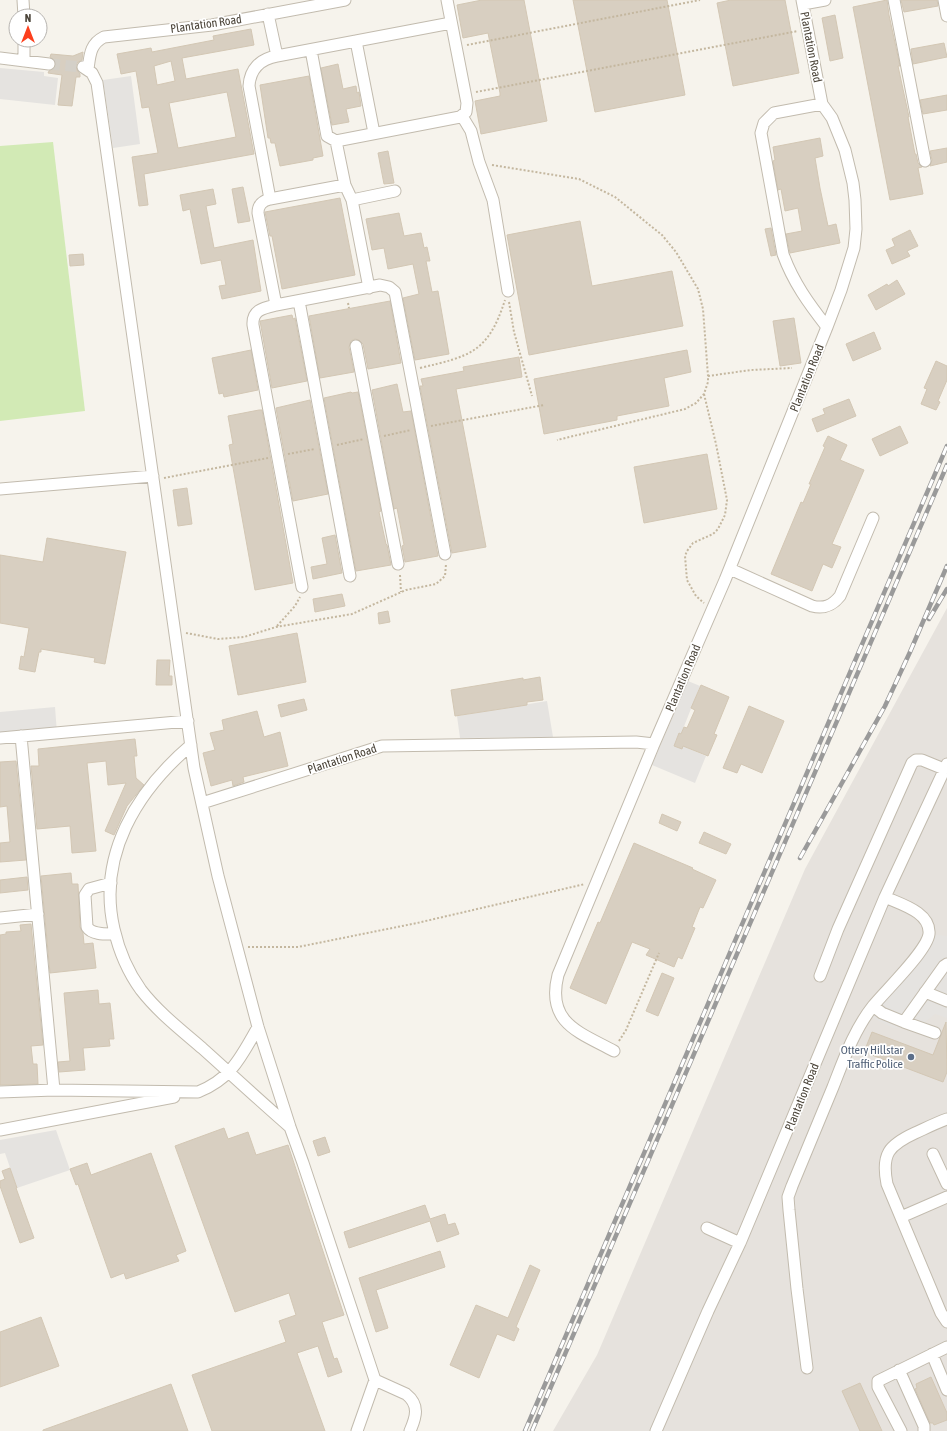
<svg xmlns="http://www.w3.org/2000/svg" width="947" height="1431" viewBox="0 0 947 1431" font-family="'Asap Condensed',sans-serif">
	<rect width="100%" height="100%" fill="#f6f3ec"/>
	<path fill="#e6e2dd" d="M947,608V1431H553L597,1355L805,869Z"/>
	<path fill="#d2eab5" d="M53,142L85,411L0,421V146Z"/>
	<path fill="#e5e3e0" d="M0,68L44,72V76L58,78L55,105L0,99Z
		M131,76L140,144L113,148L103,80Z
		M688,681L700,686L681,734H679L674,746L682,749L683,746L706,756L695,783L652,765Z
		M547,701L553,737L460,738L457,716Z
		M55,707L57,733L0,738V712Z
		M929,934L947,936V1018L935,1014L920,1026L893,1028L873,1018V1006Z
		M56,1130L70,1170L17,1188L5,1153L0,1154V1140Z"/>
	<path fill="#d8cfc1" stroke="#d3c7b4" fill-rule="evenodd" d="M482,0H524L547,121L481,134L475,101L500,96V93L488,33L463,38L457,5Z
		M573,0H667L685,95L595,112Z
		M731,0H785L799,73L733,86L717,3Z
		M887,0L889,15L900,66H898L909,117H908L915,154H916L918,163L922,167L918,168L923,194L890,200L853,7Z
		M901,0H937L938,6L904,12Z
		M835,15L843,58L830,61L822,18Z
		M251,29L254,45L182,58L186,79L238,69L254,154L144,174L148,205L139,206L132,157L158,153L149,107L142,108L136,71L121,74L117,54L151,48L152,52L214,40L213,36ZM171,61L175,81L157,85L154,66ZM227,92L236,137L178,148L169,103Z
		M944,43L947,57L913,64L911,49Z
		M83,52L82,60L77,63L76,66L77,70L80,74V77H76L72,106L58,105L62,75L48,73L49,71L54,68L56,64L53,59L50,57L51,54L73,56Z
		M338,64L343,89L356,86L357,93L359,92L361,106L346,109L349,122L332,125L321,68Z
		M309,76L323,156L313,158V160L280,166L275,143H271L270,138H268L260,85Z
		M947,95V110L923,114L920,100Z
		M820,138L823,156L815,158L820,188L828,226L836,224L840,243L790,253L786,234L802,231L798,208L785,211L781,189L778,190L773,161L775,160L773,147Z
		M947,148V162L930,166L932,160L930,151Z
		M388,151L394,183L384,184L378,153Z
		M243,187L250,221L238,223L232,189Z
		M213,189L216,204L206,206L214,248L253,240L261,291L222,299L219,286L226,285L221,260L201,264L190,209L183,211L180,195Z
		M340,198L355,275L282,289L272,236H270L265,212Z
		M399,213L404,236L421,233L424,248L427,247L430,261H426L432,292L438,291L449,354L415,360L403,298L419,294L413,264L388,269L384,248L372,250L366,219Z
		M580,221L592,286L672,271L683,326L529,355L507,235Z
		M771,228L776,255L771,256L765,229Z
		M910,230L918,246L907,251L910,256L892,264L886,250L895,246L892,239Z
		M83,254L84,265L70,266L69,255Z
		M897,280L905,294L876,310L868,295L887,284L888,286Z
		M390,301L401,363L368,369L363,344L359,340L355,339L351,341L349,347L354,372L320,378L309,316Z
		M292,315L293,319L295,318L307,381L272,388L260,321Z
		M794,318L801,363L780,366L773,321Z
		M874,332L881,349L853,361L846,344Z
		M251,350L258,390L224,397L223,393L219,394L212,358Z
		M687,350L691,372L664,378L669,406L617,416V420L544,434L534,379Z
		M519,357L522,377L456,389L486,547L452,553L420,386H423L421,379L464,371L463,367Z
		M936,361L947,366V380L938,401L940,402L936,410L921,404L927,389L924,388Z
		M397,384L403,412L411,411L438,556L405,562L402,546L404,545L397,508L394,509L372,390Z
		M351,392L352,393L358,392L381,511L379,512L386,544L387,545L391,565L356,571L324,398Z
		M849,399L856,416L817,432L812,419L825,414L823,409Z
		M310,400L328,494L293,501L276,408Z
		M259,410H262L293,583L255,590L229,445L233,444L228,416Z
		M900,426L908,443L880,456L872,439Z
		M828,436L847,445L840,460L864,470L832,544L841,547L832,568L823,564L812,591L771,574L801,502L803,503L811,484H809L825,447L823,446Z
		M707,454L717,509L644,523L634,467Z
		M187,488L192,524L178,526L173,490Z
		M335,535L342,573L313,579L311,567L327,564L322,538Z
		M47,538L126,552L105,664L94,662L95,658L41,649V652H39L35,672L19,669L21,656L24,657L29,628L0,623V555L43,562Z
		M342,594L345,606L315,612L313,599Z
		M388,611L390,622L379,624L378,613Z
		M297,633L306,682L238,695L229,646Z
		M157,660H170L169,676H172V685H156Z
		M540,677L543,700L527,702V705L455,716L451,690L523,678V680Z
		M701,685L729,697L714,734L717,735L708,756L683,746L682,749L674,746L679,733L681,734L684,727L687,728L695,710L691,708Z
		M304,699L307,710L281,717L278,705Z
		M749,706L784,721L762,773L741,764L737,773L723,768Z
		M257,711L264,737L280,732L288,766L243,777L244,782L233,786L232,780L211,786L203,753L215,750L210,733L224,730L222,720Z
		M135,739L137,756H134L136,778L144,785L127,806L114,835L105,831L126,783L108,785L106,761L87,763L96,851L72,853L70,826L37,829L31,766H39L38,749Z
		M16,761L26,860L0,862V843L10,842L7,806L0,807V762Z
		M662,814L681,822L677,831L659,823Z
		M704,832L731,844L726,854L699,843Z
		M634,843L693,868L692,869L716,880L703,908L700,907L692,927L695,928L682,959L678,957L674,967L646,955L650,949L632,942L606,1004L570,988L598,922L600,923Z
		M71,873L72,884H78L80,927L83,933L84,944L93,943L96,968L50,973L41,876Z
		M27,877L28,890L0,893V880Z
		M31,924L43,1045L31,1046L33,1064H37L38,1084L0,1085V935L6,934V932L21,931L20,925Z
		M662,973L674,978L658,1016L646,1011Z
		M98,990L99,1004L110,1003L114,1039H109L110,1046L83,1048L85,1070L59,1072L58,1062L70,1061L64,993Z
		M946,1022L947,1072L943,1082L864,1052L872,1032L933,1055Z
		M224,1128L228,1139L248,1132L256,1155L288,1145L344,1315L322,1322L334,1359L337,1358L342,1372L328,1377L318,1346L297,1353L325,1431H212L192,1375L286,1342L279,1321L296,1315L289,1293L235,1312L175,1146Z
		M325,1137L330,1152L318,1156L313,1141Z
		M151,1153L186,1251L176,1255L179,1261L126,1279L124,1273L111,1278L78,1184L76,1185L70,1169L87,1163L91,1175Z
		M10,1168L17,1188H16L34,1238L20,1243L0,1186V1181L5,1179L2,1171Z
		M425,1205L430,1219L445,1214L448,1225L455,1223L459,1234L437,1242L430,1221L349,1248L344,1232Z
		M440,1251L445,1267L376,1290L388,1328L376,1332L359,1278Z
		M530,1265L540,1270L516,1327L519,1329L514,1341L497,1334L479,1378L450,1365L476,1305L508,1318Z
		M41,1317L59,1366L0,1387V1332Z
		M931,1377L947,1413V1420L934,1425L933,1423H930L915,1389L917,1388L916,1384Z
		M860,1383L882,1431H860L842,1391Z
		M171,1384L188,1431H43V1430Z"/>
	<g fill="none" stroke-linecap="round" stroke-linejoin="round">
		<path stroke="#d4d0c8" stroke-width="11" stroke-dasharray="11 5.5" stroke-linecap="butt" d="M49,64L83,67"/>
		<defs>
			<path id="minor" d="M23,0L24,16
				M894,0L925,161
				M944,0L947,16
				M803,4L825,0
				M268,14L277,56C260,59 250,69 249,86L270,199C262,201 258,205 258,213L276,305C263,308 252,310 253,325L302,587
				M24,40V61
				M356,41L374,133
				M311,50L327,136L336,141L345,185
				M277,56L451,23
				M0,58L49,64
				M83,67L92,73L97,83L194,768L218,876L258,1027L290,1127L303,1163L375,1380L357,1431
				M88,69C90,55 90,44 104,37L212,25L345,0
				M822,104L774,113L764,123L761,133L783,254C793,282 809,304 827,327
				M462,116L471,131L479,162L493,200L508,291
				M336,141L460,117L466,112L467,103L447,0
				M270,199L345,185L352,200L395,191
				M352,200L369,288
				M299,301L350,576
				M276,305L380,285L389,287L395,292L445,554
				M356,346L398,564
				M0,489L153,476
				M730,569L812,606C824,609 832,606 840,596L873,518
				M21,736L54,1090
				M0,738L188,721
				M191,745C137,791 97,855 114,929C119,951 128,972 141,990C158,1012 181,1030 202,1048C231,1074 260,1101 290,1127
				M202,803L382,746L636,742L654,744
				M111,883L89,889L85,895L87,927C92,935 106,934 115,934
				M0,918L38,914
				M820,976L838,929L912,763L916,760H922L944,769
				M925,992L947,1001
				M873,1006L882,1013L904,1022L944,966L947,964
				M904,1022L935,1033
				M614,1051C579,1032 546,1023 558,975L654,744L725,580L827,327L841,290L854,248L856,229L855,200L853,183L845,150L832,118L822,104L802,0
				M0,1092L54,1090L198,1092C231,1079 241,1057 258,1027
				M947,1119C936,1123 926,1128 915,1133C889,1145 881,1154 887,1184L941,1313L947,1322
				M0,1130L174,1097
				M933,1154L947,1184
				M901,1217L947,1197
				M707,1228L740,1243
				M932,1354L947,1390
				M807,1368L797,1289L789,1210L788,1197L792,1186C806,1153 819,1120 833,1087C844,1059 854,1030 873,1006C885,991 927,951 929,934C931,912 900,904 885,897
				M899,1370L924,1426V1431
				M375,1380L406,1394C420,1405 416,1417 410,1431
				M656,1431L708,1311L740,1243L885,897L947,764
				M901,1431L878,1387V1381L947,1347"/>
		</defs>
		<use href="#minor" stroke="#c2bbae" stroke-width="13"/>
		<path stroke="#c4b79f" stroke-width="2" stroke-dasharray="2 2" stroke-linecap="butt" d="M467,45L700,0
			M476,92L798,31
			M492,165L579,179L615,197L662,235L676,252L698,289L703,309L708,376V382L704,394L696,403L685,409L557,440
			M509,302L514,332L532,396
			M348,303L349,308
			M420,368C470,356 488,353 505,300
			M708,376L751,370L792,368
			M704,394L716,444L727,500L725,515L718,529L713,534L693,543L687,551L685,556L687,580L696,596L704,603
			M431,426L544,405
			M384,436L411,430
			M337,445L364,439
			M288,454L315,449
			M164,478L268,458
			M400,575L401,592
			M277,626L295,606L300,597
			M186,633L218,639L244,637L276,627L352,614L406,590L436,584L445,576L446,564
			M248,947H298L417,923L585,884
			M619,1041L626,1030L659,953"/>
		<use href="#minor" stroke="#fff" stroke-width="11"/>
		<defs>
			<path id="rail" d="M929,619L947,589
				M800,858L885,706L910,652L947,566
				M525,1431L947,446
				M532,1431L947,465"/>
		</defs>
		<use href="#rail" stroke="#9a9a9a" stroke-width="4.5"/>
		<use href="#rail" stroke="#fff" stroke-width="3" stroke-dasharray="9" stroke-linecap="butt"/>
	</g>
	<circle fill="#5c6f8a" stroke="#fff" stroke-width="1.5" cx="911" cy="1057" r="4"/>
	<g text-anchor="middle" stroke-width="3.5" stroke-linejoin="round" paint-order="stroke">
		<g font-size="12" fill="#4b4439" stroke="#fff">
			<text transform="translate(206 24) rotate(-8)" y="4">Plantation Road</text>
			<text transform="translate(811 47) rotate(79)" y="4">Plantation Road</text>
			<text transform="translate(807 378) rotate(-68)" y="4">Plantation Road</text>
			<text transform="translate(683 678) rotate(-67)" y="4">Plantation Road</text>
			<text transform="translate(342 759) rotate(-18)" y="4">Plantation Road</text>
			<text transform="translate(802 1097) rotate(-68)" y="4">Plantation Road</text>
		</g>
		<g font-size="12" fill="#4e5e75" stroke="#fff" text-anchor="end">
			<text x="903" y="1054">Ottery Hillstar<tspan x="903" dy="14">Traffic Police</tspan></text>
		</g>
	</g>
	<g transform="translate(28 28)"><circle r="19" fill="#ffffff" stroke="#b7b4b0"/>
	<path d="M0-3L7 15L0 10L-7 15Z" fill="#fc3f1d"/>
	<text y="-6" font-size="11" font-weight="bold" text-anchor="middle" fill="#4b4439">N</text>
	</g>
</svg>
